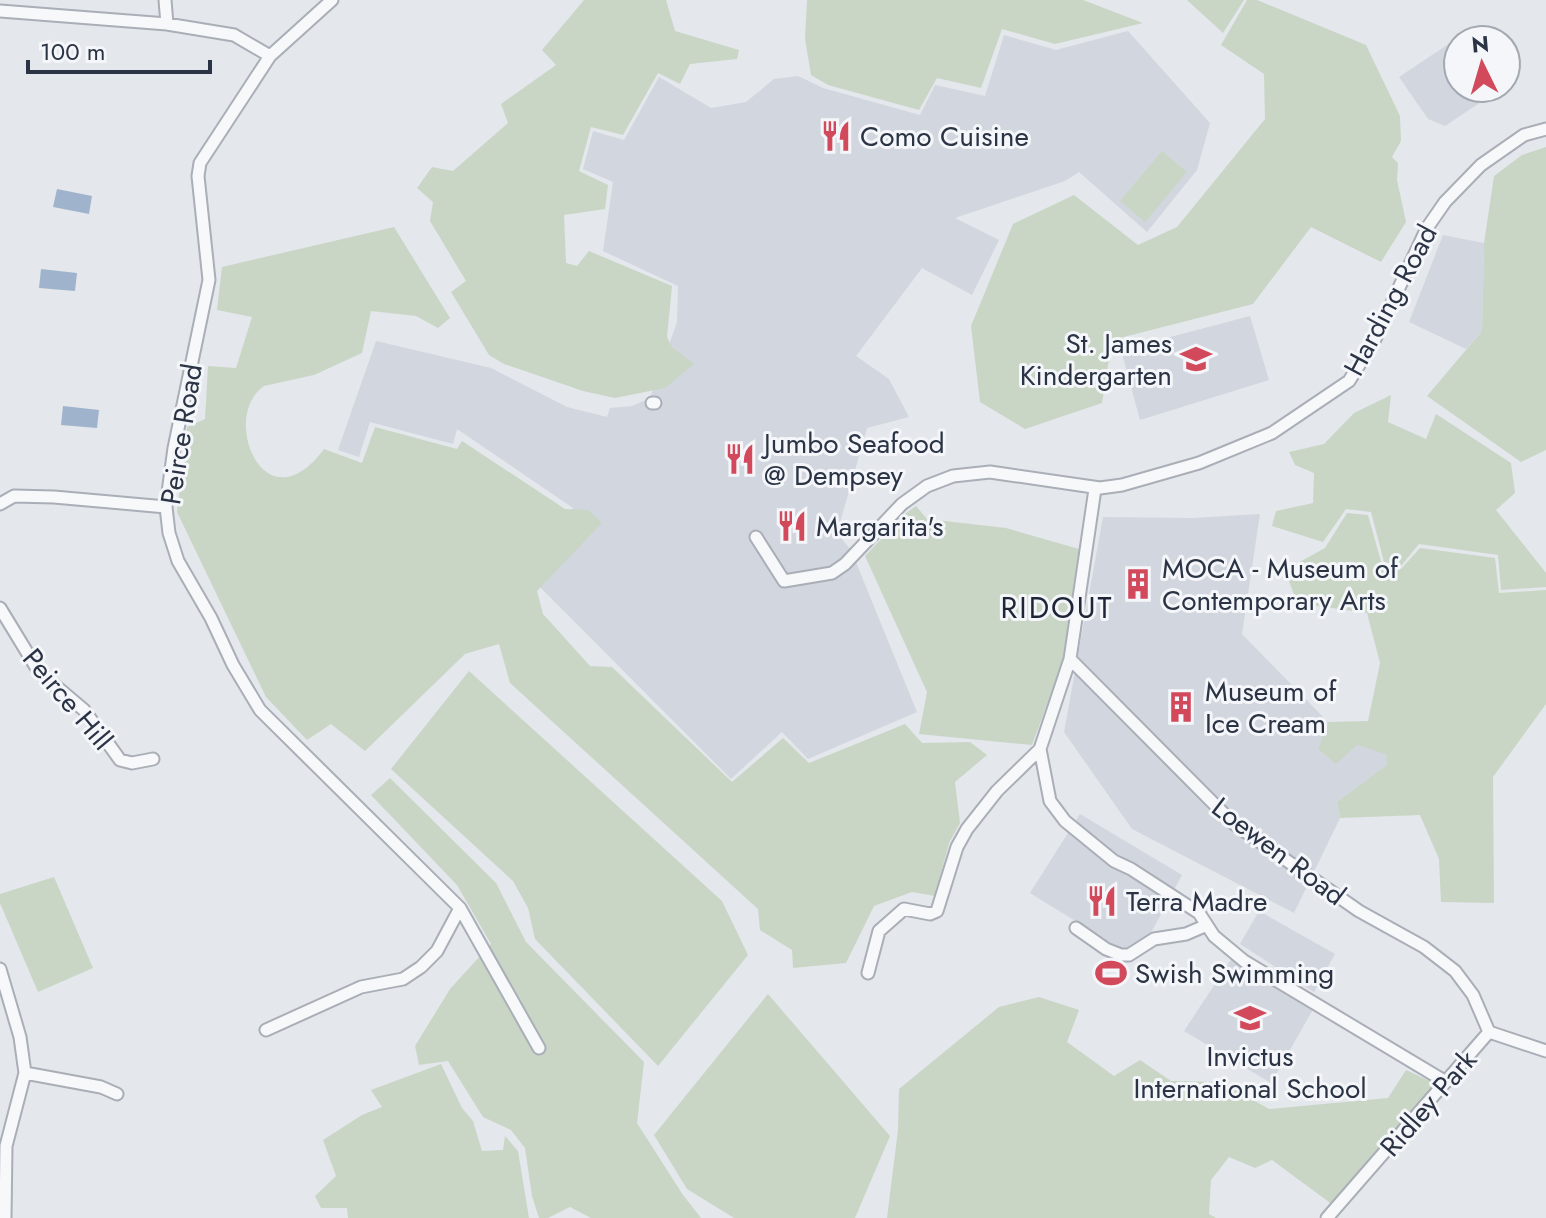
<svg xmlns="http://www.w3.org/2000/svg" width="1546" height="1218" viewBox="0 0 1546 1218" font-family="Jost,sans-serif">
	<rect width="100%" height="100%" fill="#e4e7ec"/>
	<path fill="#d2d6de" d="M1128,31L1210,123L1197,170L1147,232L1079,172L1065,181L955,218L999,240L972,295L922,268L856,356L889,379L909,417L867,428L837,533L851,550L917,712L808,759L782,732L731,779L528,575L573,508L457,429L453,444L370,422L359,457L338,450L376,341L491,368L567,407L607,417L610,408L632,406L650,398L677,322L678,286L603,251L613,182L583,169L593,131L624,140L659,77L711,108L746,102L774,79L798,76L823,88L920,115L935,85L985,96L1004,35L1056,50Z
		M1468,31L1474,40H1458V88H1502L1445,126L1428,119L1399,77Z
		M1443,235L1484,243L1482,331L1466,349L1409,322Z
		M1250,316L1269,380L1140,420L1121,350Z
		M1260,514L1242,634L1328,722L1318,749L1357,745L1386,753L1388,765L1337,802L1340,818L1294,913L1132,829L1064,732L1103,517L1193,518Z
		M1080,814L1182,875L1137,959L1030,893Z
		M1259,911L1335,954L1314,992L1240,944Z
		M1232,958L1315,1006L1271,1083L1184,1031Z"/>
	<path fill="#c9d6c5" d="M584,0H666L675,31L739,50L737,59L690,64L680,84L658,73L623,135L591,127L579,171L608,185L605,209L564,215L566,263L577,266L589,251L672,286L667,337L672,347L694,364L665,388L615,398L583,391L504,364L489,355L451,292L466,281L430,221L433,202L417,188L432,167L453,171L508,123L501,104L556,65L542,50Z
		M807,0H1083L1143,23L1055,44L1002,29L981,88L937,78L919,110L828,85L811,75L805,39Z
		M1187,0H1244L1223,33Z
		M1247,0H1257L1366,45L1400,116L1401,141L1392,157L1398,163L1397,180L1406,222L1381,262L1311,227L1253,304L1112,340L1102,403L1025,429L980,402L971,326L1013,224L1074,195L1138,245L1177,227L1265,119L1264,74L1221,45Z
		M1546,147V450L1521,462L1427,396L1482,331L1484,243L1494,176L1522,155Z
		M1162,151L1187,172L1145,222L1120,201Z
		M394,227L450,318L438,328L416,316L371,311L362,353L314,375L264,386C219,417 265,529 324,449L362,463L375,427L457,449L462,441L565,509L588,510L602,523L537,591L543,614L590,666L612,667L732,782L783,738L809,763L905,724L922,743L970,742L987,755L955,782L960,823L949,843L935,896L912,892L874,906L846,963L793,968L792,950L760,930L758,909L510,683L499,644L465,654L365,751L331,724L307,740L266,697L177,512L187,427L205,419L208,366L236,368L252,317L217,310L222,267Z
		M1391,395L1388,422L1426,439L1436,414L1511,463L1515,493L1496,510L1546,573V587L1501,590L1498,555L1419,544L1401,566L1384,562L1371,512L1346,509L1323,542L1272,526L1276,511L1313,503L1314,473L1295,465L1289,452L1324,444L1354,413Z
		M916,506L927,519L1006,528L1079,549L1062,664L1032,745L919,734L927,692L865,556L905,514Z
		M1347,513L1368,515L1382,565L1401,569L1420,548L1495,558L1499,593L1546,590V704L1493,777L1494,903L1441,902L1439,859L1420,815L1340,818L1337,802L1387,765L1386,754L1357,745L1336,764L1318,749L1328,722L1368,721L1380,663L1367,613L1297,603L1285,570L1325,548Z
		M469,671L722,901L748,955L658,1066L535,939L528,908L513,881L391,769Z
		M390,778L496,883L526,942L644,1062L637,1123L683,1195L701,1218H591L570,1207L548,1218H539L532,1196L525,1148L511,1130L483,1117L448,1061L419,1065L415,1046L450,989L491,944L457,885L371,795Z
		M54,877L93,968L38,992L0,903V894Z
		M768,994L890,1136L855,1218H734L687,1189L654,1135Z
		M1039,997L1079,1010L1067,1042L1114,1076L1140,1060L1171,1081L1222,1082L1269,1109L1388,1098L1406,1070L1436,1084L1333,1205L1272,1160L1255,1168L1229,1157L1211,1180L1209,1214L1216,1218H887L898,1130L899,1089L999,1007Z
		M441,1064L462,1108L473,1121L482,1151L503,1150L505,1136L518,1151L529,1218H348L347,1208H321L315,1196L336,1176L323,1140L362,1115L382,1107L371,1090Z"/>
	<path fill="#9fb4cc" d="M57,189L92,196L89,214L53,207Z
		M41,269L77,273L75,291L39,288Z
		M63,406L99,410L97,428L61,425Z"/>
	<g fill="none" stroke-linecap="round" stroke-linejoin="round">
		<defs>
			<path id="minor" d="M165,0L167,24
				M332,0L270,56L200,163L198,176L209,280L174,448L166,507L169,533L178,561L211,618L233,665L260,710L460,908L539,1048
				M0,11L167,24L234,35L270,56
				M652,403H655
				M0,504L14,496L54,497L166,507
				M756,537L784,581L832,573L845,564L902,504L927,486L953,476L990,472L1100,488L1122,485L1199,463L1272,433L1349,381L1375,339L1427,228L1445,202L1481,165L1524,135L1546,129
				M0,608L39,672L84,710L120,760L132,763L153,759
				M1070,659L1233,823L1359,911L1424,947L1455,971L1473,995L1489,1032
				M1040,749L1050,801L1065,821L1114,861L1131,869L1199,913L1214,936L1244,961L1446,1082
				M1076,928L1106,949L1121,955H1129L1154,939L1186,934L1207,925
				M0,969L20,1037L25,1073L6,1146L5,1218
				M868,973L879,931L904,909L930,914L937,911L957,847L967,829L997,791L1040,749L1070,659L1095,489
				M266,1030L361,987L403,979L421,967L437,951L460,908
				M1489,1032L1546,1051
				M25,1073L101,1087L117,1094
				M1327,1218L1489,1032"/>
		</defs>
		<use href="#minor" stroke="#a9aeb7" stroke-width="15"/>
		<use href="#minor" stroke="#f7f8fa" stroke-width="11"/>
	</g>
	<defs>
		<symbol id="restaurant-bare" viewBox="-9 -9 18 18"><path d="M-5-6h1v4h1v-4h1v4h1v-4h1v5L-1.5 .5V6h-2V.5L-5-1ZM5-6V6H3V1.5H1.5Q1.5-4 5-6Z" fill="#d1495b" stroke="#f4f6f9" stroke-width="2.5" paint-order="stroke"/></symbol>
		<symbol id="school-bare" viewBox="-9 -9 18 18"><path d="M0-5L7-2L0 1L-7-2ZM-4 1L0 2.5L4 1V4Q0 6-4 4Z" fill="#d1495b" stroke="#f4f6f9" stroke-width="2.5" paint-order="stroke"/></symbol>
		<symbol id="building-bare" viewBox="-9 -9 18 18"><path d="M-4-6H4V6H1V3H-1V6H-4ZM-2.5-4.3h1.7v1.8h-1.7ZM.8-4.3h1.7v1.8H.8ZM-2.5-1h1.7V.8h-1.7ZM.8-1h1.7V.8H.8Z" fill="#d1495b" stroke="#f4f6f9" stroke-width="2.5" paint-order="stroke"/></symbol>
		<symbol id="stadium-bare" viewBox="-9 -9 18 18"><path d="M0-5a6.5 5 0 1 0 0 10a6.5 5 0 1 0 0-10ZM-3.5-1.8h7v3.6h-7Z" fill="#d1495b" stroke="#f4f6f9" stroke-width="2.5" paint-order="stroke"/></symbol>
	</defs>
	<g fill-rule="evenodd">
		<use href="#restaurant-bare" x="814" y="114" width="44" height="44"/>
		<use href="#school-bare" x="1174" y="337" width="44" height="44"/>
		<use href="#restaurant-bare" x="718" y="437" width="44" height="44"/>
		<use href="#restaurant-bare" x="770" y="504" width="44" height="44"/>
		<use href="#building-bare" x="1116" y="562" width="44" height="44"/>
		<use href="#building-bare" x="1159" y="685" width="44" height="44"/>
		<use href="#restaurant-bare" x="1080" y="879" width="44" height="44"/>
		<use href="#stadium-bare" x="1089" y="951" width="44" height="44"/>
		<use href="#school-bare" x="1228" y="996" width="44" height="44"/>
	</g>
	<g text-anchor="middle" stroke-width="6" stroke-linejoin="round" paint-order="stroke">
		<g font-size="28" fill="#2b3445" stroke="#f4f6f9" text-anchor="start">
			<text x="860" y="146">Como Cuisine</text>
			<text x="1172" y="353" text-anchor="end">St. James<tspan x="1172" dy="32">Kindergarten</tspan></text>
			<text x="764" y="453">Jumbo Seafood<tspan x="764" dy="32">@ Dempsey</tspan></text>
			<text x="816" y="536">Margarita's</text>
			<text x="1162" y="578">MOCA - Museum of<tspan x="1162" dy="32">Contemporary Arts</tspan></text>
			<text x="1205" y="701">Museum of<tspan x="1205" dy="32">Ice Cream</tspan></text>
			<text x="1126" y="911">Terra Madre</text>
			<text x="1135" y="983">Swish Swimming</text>
			<text x="1250" y="1066" text-anchor="middle">Invictus<tspan x="1250" dy="32">International School</tspan></text>
		</g>
		<g font-size="28" fill="#2b3445" stroke="#f4f6f9">
			<text transform="translate(1390 300) rotate(-62)" y="10">Harding Road</text>
			<text transform="translate(181 434) rotate(-81)" y="10">Peirce Road</text>
			<text transform="translate(68 699) rotate(50)" y="10">Peirce Hill</text>
			<text transform="translate(1279 851) rotate(37)" y="10">Loewen Road</text>
			<text transform="translate(1428 1103) rotate(-49)" y="10">Ridley Park</text>
		</g>
		<g font-size="30" letter-spacing="2" fill="#1d2536" stroke="#f4f6f9">
			<text x="1057" y="618">RIDOUT</text>
		</g>
	</g>
	<g transform="translate(1482 64) rotate(355)"><circle r="38" fill="#f4f6f9" stroke="#a4a8b1" stroke-width="2"/>
	<path d="M0-6L14 30L0 20L-14 30Z" fill="#d1495b"/>
	<text y="-12" font-size="22" font-weight="bold" text-anchor="middle" fill="#2b3445">N</text>
	</g>
	<path d="M28 60v12h182v-12" fill="none" stroke="#2b3445" stroke-width="4"/>
	<text x="40" y="60" font-size="24" fill="#2b3445" stroke="#f4f6f9" stroke-width="6" paint-order="stroke">100 m</text>
</svg>
